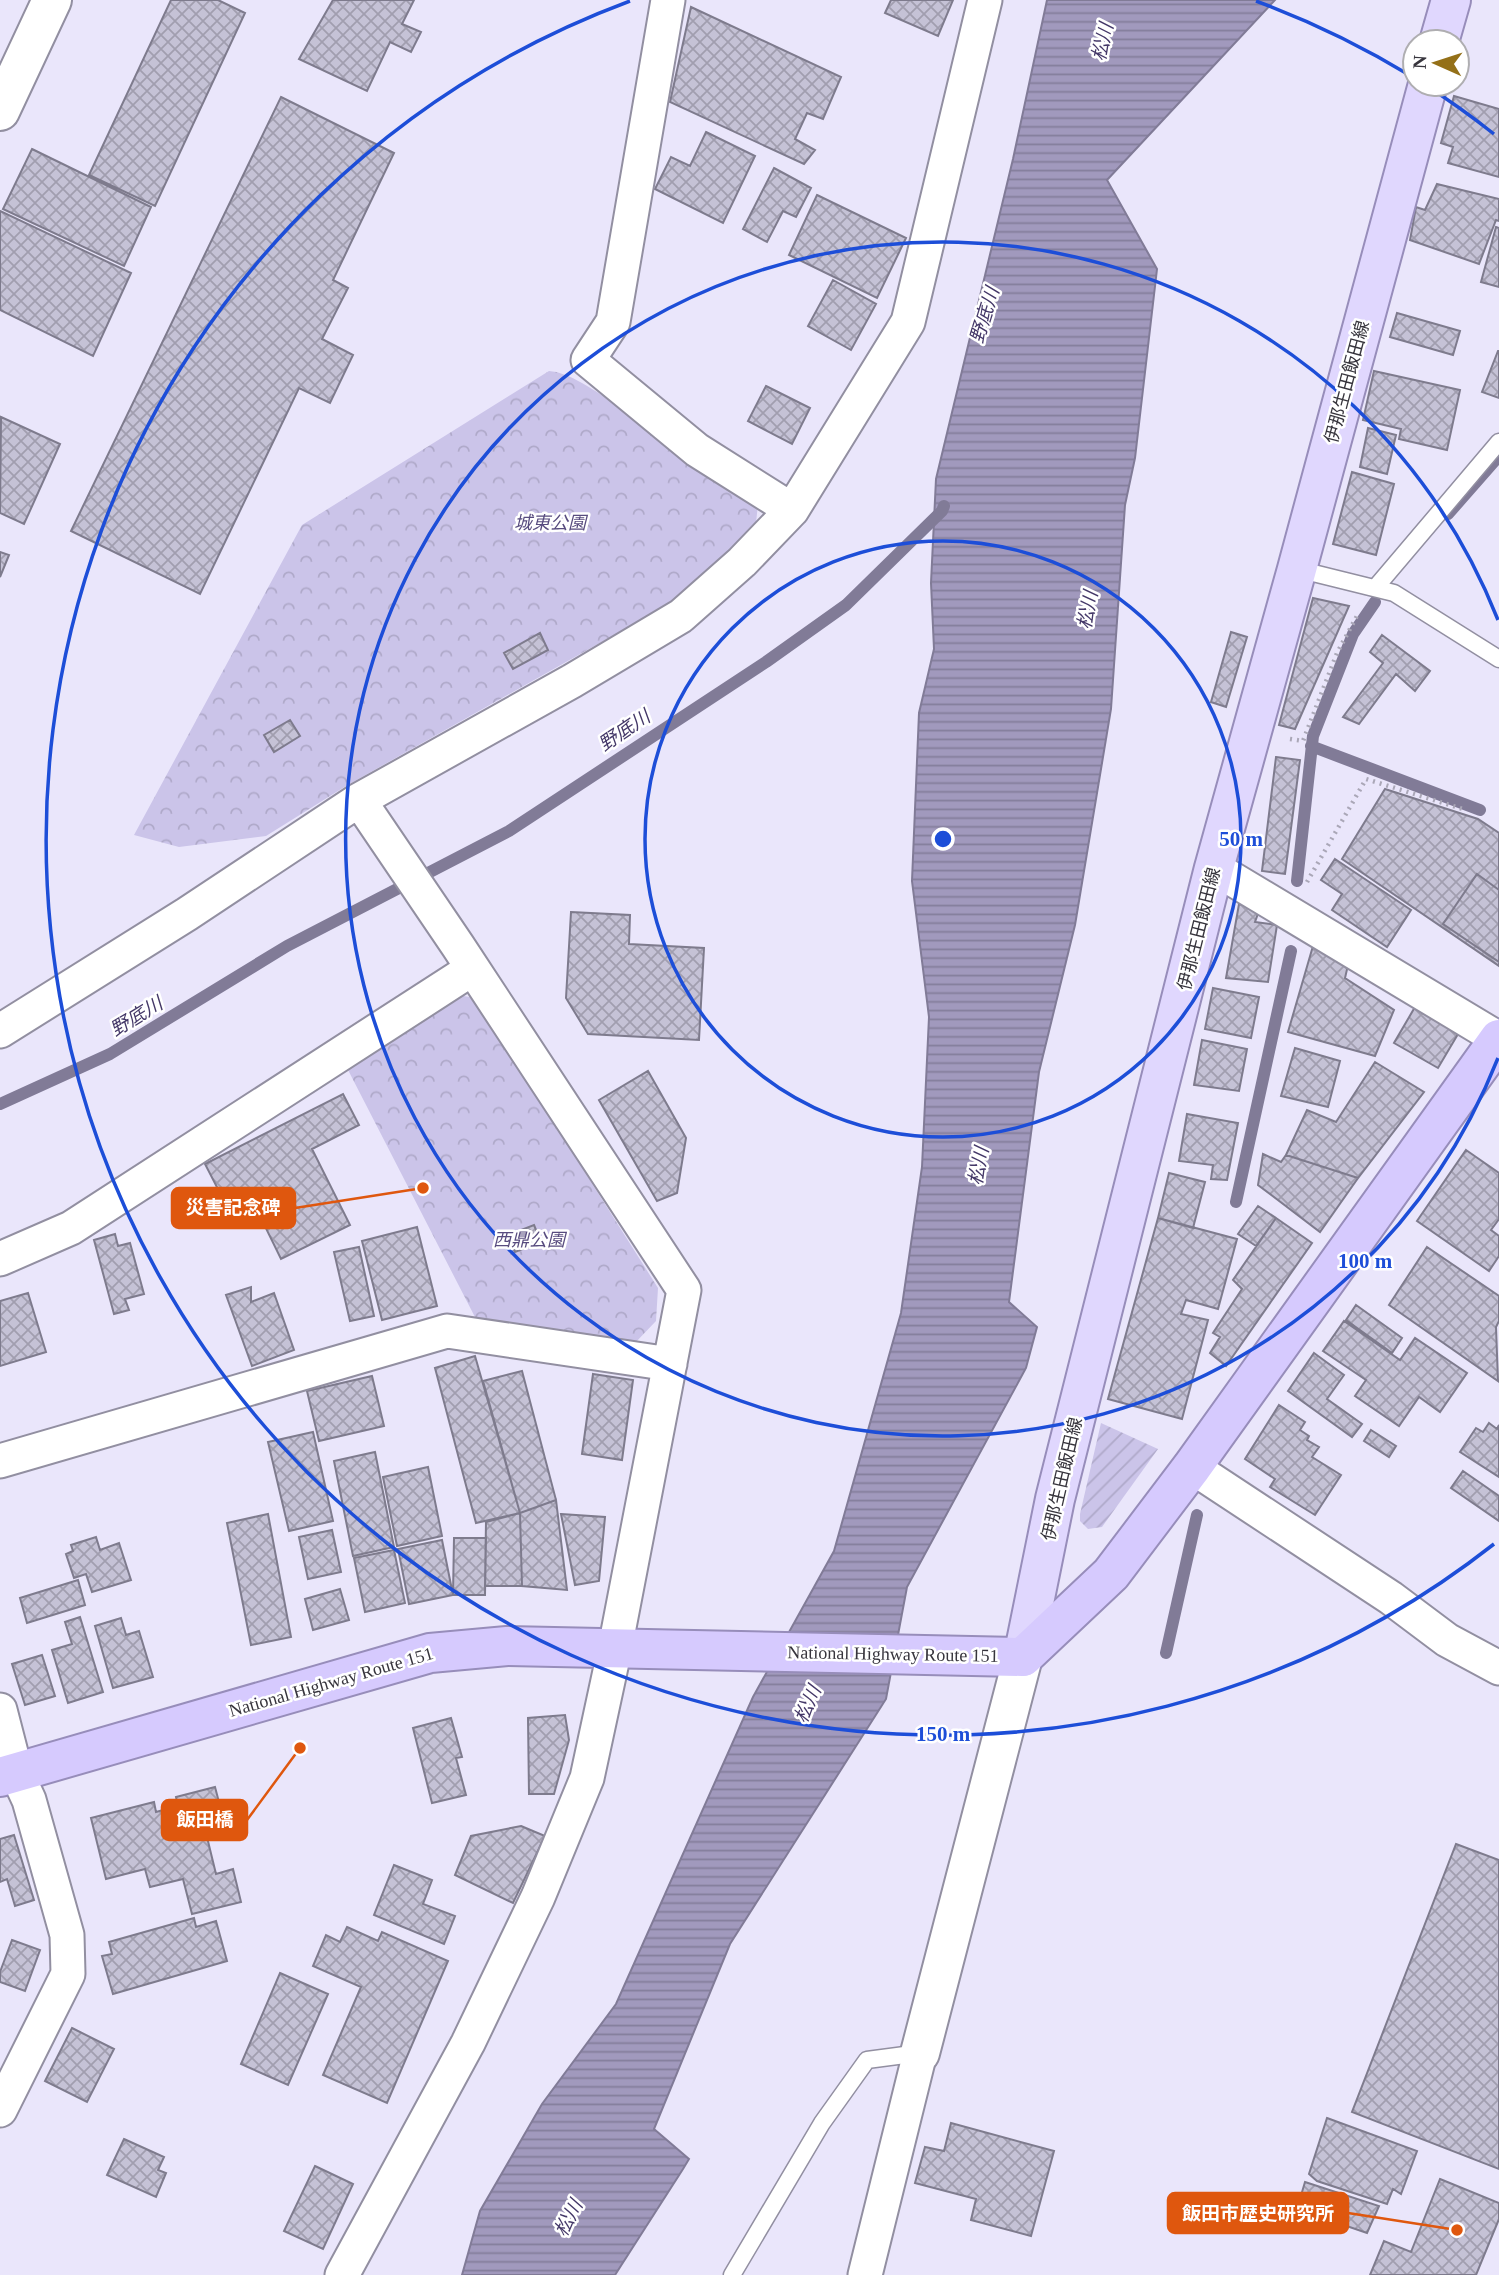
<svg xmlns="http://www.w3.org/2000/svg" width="1499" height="2275" viewBox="0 0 1499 2275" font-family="'Times New Roman','Noto Sans JP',serif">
	<defs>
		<pattern id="park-crowns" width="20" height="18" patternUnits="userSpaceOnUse" patternTransform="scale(1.75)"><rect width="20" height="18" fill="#cbc4e9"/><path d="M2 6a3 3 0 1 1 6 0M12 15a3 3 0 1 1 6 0" fill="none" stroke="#afa9c9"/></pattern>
		<pattern id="garden-furrows" width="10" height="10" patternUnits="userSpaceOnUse" patternTransform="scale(1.75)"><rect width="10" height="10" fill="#cbc4e9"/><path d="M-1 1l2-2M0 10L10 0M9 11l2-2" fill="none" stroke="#afa9c9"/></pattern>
		<pattern id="water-rules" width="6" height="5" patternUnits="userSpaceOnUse" patternTransform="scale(1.75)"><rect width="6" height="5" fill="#a199bd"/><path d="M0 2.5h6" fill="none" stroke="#847e9b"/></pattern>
		<pattern id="building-cross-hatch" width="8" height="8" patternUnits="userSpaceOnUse" patternTransform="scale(1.75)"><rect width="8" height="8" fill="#c5c2d6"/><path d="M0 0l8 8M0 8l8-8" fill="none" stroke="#a19eaf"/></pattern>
	</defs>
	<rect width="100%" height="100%" fill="#eae6fb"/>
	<path fill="url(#park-crowns)" d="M549,371C586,373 660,441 693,466C713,480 736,492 758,504L756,523L720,560L667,605L346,786L266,836L179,847L134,835L302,525Z
		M458,995L475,998L658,1288L656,1321L635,1343L477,1321L346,1066Z"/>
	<path fill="url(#garden-furrows)" d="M1101,1423L1158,1449L1102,1527L1088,1529L1080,1521V1514Z"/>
	<path fill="url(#water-rules)" stroke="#817b97" stroke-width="2" d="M1047,0H1275L1107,180L1157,269L1135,458L1125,505L1111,709L1075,925L1039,1072L1009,1302L1037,1327L1026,1368L907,1587L886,1699L730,1944L654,2129L689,2159L683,2169L615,2275H462L480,2211L542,2104L616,2004L753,1697L834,1551L901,1313L922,1167L929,1017L912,881L919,713L934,649L931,583L936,479L1013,159Z"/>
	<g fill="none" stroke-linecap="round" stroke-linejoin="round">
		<path stroke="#817b97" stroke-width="12" d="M1448,514L1499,456
			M1311,746L1480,810
			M1297,881L1313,736L1353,634L1375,602
			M0,1104L110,1054L287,946L509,831L766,662L846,605L942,511L944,506
			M1236,1202L1291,951
			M1166,1653L1197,1515"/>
	</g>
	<path fill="url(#building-cross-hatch)" stroke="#7e7b8d" stroke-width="2" d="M171,0H218L245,13L155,206L89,175Z
		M333,0H414L402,24L421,32L411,52L390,42L367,91L299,59Z
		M891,0H953L938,36L885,13Z
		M691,7L841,77L823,119L807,113L795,139L815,150L804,164L670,102Z
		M1454,96L1499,109V177L1448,163L1453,147L1441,143Z
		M281,97L394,153L333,280L348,288L322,339L353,355L330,403L299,388L200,594L71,531Z
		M706,132L755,156L723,223L655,189L671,157L690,166Z
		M32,149L151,207L124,266L3,209Z
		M774,168L811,188L796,217L783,211L767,242L743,229Z
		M1437,184L1499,199V221L1496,220L1479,264L1410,240L1416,207L1425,210Z
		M817,195L906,238L877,298L789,255Z
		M0,211L131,273L93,356L0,310Z
		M1496,227L1499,228V287L1481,282Z
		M833,280L876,304L851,350L808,326Z
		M1397,313L1460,331L1453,355L1390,337Z
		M1498,351H1499V398L1482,392Z
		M1374,371L1460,390L1447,450L1399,439L1401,429L1363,420Z
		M766,386L810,408L792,444L748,421Z
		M1,417L60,444L24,524L0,513Z
		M1368,428L1396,435L1387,474L1360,467Z
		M1352,472L1394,484L1376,555L1333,544Z
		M0,552L9,555L0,577Z
		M1313,598L1349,606L1295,729L1279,725Z
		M1231,632L1247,637L1226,707L1211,702Z
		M540,633L548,650L513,669L504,653Z
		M1382,635L1430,671L1415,691L1396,674L1359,724L1343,717L1383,663L1370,652Z
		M290,720L300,736L274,752L264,735Z
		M1276,757L1300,760L1285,874L1262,871Z
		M1385,789L1478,819L1499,833V966L1342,859Z
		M1335,859L1411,910L1387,947L1332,910L1342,894L1321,880Z
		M1477,874L1499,890V962L1443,924Z
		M1239,904L1260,908L1255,922L1277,925L1268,982L1226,978Z
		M571,912L630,915L629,944L704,948L699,1040L588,1034L566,998Z
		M1313,946L1348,965L1345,978L1394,1010L1375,1056L1288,1032Z
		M1213,988L1259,997L1251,1038L1205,1029Z
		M1415,1007L1458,1034L1438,1068L1394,1043Z
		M1202,1040L1247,1049L1239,1091L1194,1085Z
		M1295,1048L1340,1061L1328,1107L1281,1096Z
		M1375,1062L1424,1092L1358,1178L1286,1155L1307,1110L1336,1122Z
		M648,1071L686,1138L677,1193L657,1201L599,1100Z
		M343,1094L359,1125L312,1149L350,1225L281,1259L260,1216L247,1223L231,1193L222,1197L205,1164Z
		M1187,1114L1238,1123L1227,1180L1211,1179L1213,1165L1179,1161Z
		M1466,1150L1499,1173V1219L1491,1230L1499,1236V1256L1489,1271L1417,1221Z
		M1263,1154L1281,1162L1286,1155L1358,1178L1320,1232L1258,1185Z
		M1169,1173L1205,1182L1193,1228L1158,1218Z
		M1258,1206L1276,1218L1256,1246L1238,1234Z
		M1158,1218L1237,1239L1218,1309L1186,1300L1181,1314L1208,1320L1182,1419L1108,1399Z
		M1276,1218L1312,1243L1226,1366L1210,1353L1220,1337L1213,1333L1242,1289L1233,1280Z
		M534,1225L541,1242L515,1252L508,1235Z
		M417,1227L437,1306L382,1320L362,1241Z
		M115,1234L118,1246L130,1243L144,1294L125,1299L129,1310L114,1314L94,1240Z
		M359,1247L374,1316L350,1321L334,1252Z
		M1427,1247L1499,1296V1321L1496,1327L1498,1381L1389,1305Z
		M251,1287V1302L274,1293L294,1350L252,1366L226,1295Z
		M28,1293L46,1352L0,1366V1301Z
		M1356,1305L1402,1338L1392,1353L1346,1320Z
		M1344,1321L1400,1360L1415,1338L1467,1373L1440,1412L1419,1397L1399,1426L1355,1396L1366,1380L1323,1351Z
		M1314,1353L1344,1375L1327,1399L1362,1424L1352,1437L1288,1391Z
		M475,1356L520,1513L476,1523L435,1368Z
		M522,1371L556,1500L520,1513L483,1381Z
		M593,1374L633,1380L622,1460L582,1454Z
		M372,1376L384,1426L319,1441L307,1391Z
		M1279,1405L1305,1422L1300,1430L1309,1436L1307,1440L1319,1447L1312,1457L1341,1475L1315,1515L1270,1487L1275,1479L1245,1459Z
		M1489,1423L1497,1429L1499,1425V1477L1460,1452L1476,1428L1483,1432Z
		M1371,1430L1396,1446L1389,1457L1364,1441Z
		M313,1432L333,1521L289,1531L268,1442Z
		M375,1452L394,1547L353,1556L334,1461Z
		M428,1467L442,1536L397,1546L383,1477Z
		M1463,1471L1499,1496V1521L1451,1488Z
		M556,1500L567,1590L522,1586L520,1513Z
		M520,1513L522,1586H485L486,1522Z
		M268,1514L291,1637L251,1645L227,1523Z
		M561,1514L605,1517L599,1581L575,1585Z
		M332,1530L341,1572L308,1579L299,1537Z
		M96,1537L100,1550L119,1543L131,1580L92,1592L86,1574L74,1578L66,1554L73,1551L71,1545Z
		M454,1538H486L485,1595H453Z
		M442,1540L453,1595L409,1604L398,1549Z
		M394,1550L405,1603L365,1612L354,1558Z
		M78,1580L85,1605L27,1623L20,1598Z
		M340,1589L349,1620L313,1630L305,1599Z
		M80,1617L103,1692L68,1703L52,1650L72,1644L65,1622Z
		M121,1618L126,1635L139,1631L153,1677L113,1688L95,1626Z
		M42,1655L55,1696L25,1705L12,1664Z
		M565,1715L569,1740L554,1794H529L528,1718Z
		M451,1718L462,1757L456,1758L466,1795L432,1803L413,1728Z
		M215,1787L226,1829L206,1833L216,1874L233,1869L241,1902L192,1914L183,1879L150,1887L145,1869L106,1879L91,1818L154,1802L156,1812L178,1806L176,1797Z
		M521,1826L545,1836L513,1903L455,1875L471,1836Z
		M14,1835L34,1900L15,1906L7,1879L0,1882V1839Z
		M1456,1844L1499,1860V2169L1352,2112Z
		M394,1865L432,1880L423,1904L455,1916L444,1944L374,1915Z
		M194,1918L196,1927L216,1921L227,1961L113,1994L102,1956L112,1954L109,1942Z
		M347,1927L378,1941L382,1932L448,1961L387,2103L323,2075L361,1987L313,1966L326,1935L340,1942Z
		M12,1940L40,1950L25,1991L0,1982V1972Z
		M280,1973L328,1994L288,2085L241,2064Z
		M72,2028L114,2049L87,2102L45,2081Z
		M1327,2118L1417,2151L1401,2194L1393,2189L1387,2204L1317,2181L1309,2174Z
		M951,2123L1054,2151L1031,2236L971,2220L976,2199L915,2183L925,2147L944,2151Z
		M124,2139L164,2157L158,2170L166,2173L156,2197L107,2175Z
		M315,2166L353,2184L323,2249L284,2231Z
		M1440,2179L1499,2203V2219L1476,2275H1370L1384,2241L1411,2252Z
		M1305,2182L1379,2206L1367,2233L1297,2209Z"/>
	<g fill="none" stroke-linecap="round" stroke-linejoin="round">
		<defs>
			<path id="service" d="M1297,569L1394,593L1499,659
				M1376,587L1499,442
				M732,2275L822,2123L867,2060L920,2053"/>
			<path id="minor" d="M668,0L613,322L588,360L697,450L792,510
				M1214,868L1499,1039
				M0,1031L187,914L359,800L572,681L681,616L742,562L792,510L908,322L985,0
				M0,1259L71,1228L472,969
				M0,1461L447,1331L670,1364
				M1192,1467L1391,1598L1447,1640L1499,1668
				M0,1710L16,1772L29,1800L67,1935L68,1974L0,2110
				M342,2275L468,2043L538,1897L587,1778L615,1648L684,1290L458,946L359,800
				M865,2275L920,2053"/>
			<path id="tertiary" d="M0,111L52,0
				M920,2053L1023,1657"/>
			<path id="primary" d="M1439,42L1451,0
				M1023,1657L1055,1499L1214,868L1297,569L1428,84"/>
			<path id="trunk" d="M0,1777L430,1653L507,1646L1023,1657L1111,1574L1192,1467L1499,1039"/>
		</defs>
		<use href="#service" stroke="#928fa1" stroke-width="19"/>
		<use href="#minor" stroke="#928fa1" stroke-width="37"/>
		<use href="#tertiary" stroke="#928fa1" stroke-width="42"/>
		<use href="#primary" stroke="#978dba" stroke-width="42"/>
		<use href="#trunk" stroke="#978dba" stroke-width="42"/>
		<path stroke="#aaa7b7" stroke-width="4.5" stroke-dasharray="2 5" stroke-linecap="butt" d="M1290,739L1303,741L1337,653L1358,614
			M1307,882L1366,779L1466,810"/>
		<use href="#service" stroke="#fff" stroke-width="16"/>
		<use href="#minor" stroke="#fff" stroke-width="33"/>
		<use href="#tertiary" stroke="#fff" stroke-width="38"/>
		<use href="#primary" stroke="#e0d7fe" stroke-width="38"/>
		<use href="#trunk" stroke="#d6cafe" stroke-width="38"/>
	</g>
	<g fill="none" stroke="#1d4ed8" stroke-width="3.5">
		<circle cx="943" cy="839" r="298"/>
		<path d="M1498 1058A597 597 0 1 1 1498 620"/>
		<path d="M1494 1544A895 895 0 1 1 630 1M1256 1A895 895 0 0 1 1411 76M1424 84A895 895 0 0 1 1494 134"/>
	</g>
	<g text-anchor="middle" stroke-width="5" stroke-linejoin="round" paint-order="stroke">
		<g font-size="18" fill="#37353d" stroke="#fff">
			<text transform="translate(1347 382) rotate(-75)" y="6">伊那生田飯田線</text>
			<text transform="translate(1199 929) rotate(-76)" y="6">伊那生田飯田線</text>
			<text transform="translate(1062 1479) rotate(-77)" y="6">伊那生田飯田線</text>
			<text transform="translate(893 1654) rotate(1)" y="6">National Highway Route 151</text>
			<text transform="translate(331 1682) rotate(-16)" y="6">National Highway Route 151</text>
		</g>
		<g font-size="18" font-style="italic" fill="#584c7f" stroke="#fff">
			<text x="550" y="529">城東公園</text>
			<text x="529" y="1246">西鼎公園</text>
		</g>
		<g font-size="19" font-style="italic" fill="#443868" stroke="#fff">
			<text transform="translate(1102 42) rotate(-77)" y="7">松川</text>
			<text transform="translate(984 315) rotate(-73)" y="7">野底川</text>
			<text transform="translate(1087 610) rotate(-79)" y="7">松川</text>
			<text transform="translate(624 730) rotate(-34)" y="7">野底川</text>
			<text transform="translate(136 1016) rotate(-31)" y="7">野底川</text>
			<text transform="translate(978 1166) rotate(-79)" y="7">松川</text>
			<text transform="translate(807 1704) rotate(-66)" y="7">松川</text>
			<text transform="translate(568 2218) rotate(-63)" y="7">松川</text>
		</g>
	</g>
	<circle cx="943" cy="839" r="10" fill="#1d4ed8" stroke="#fff" stroke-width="3.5"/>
	<g font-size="21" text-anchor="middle" font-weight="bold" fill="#1d4ed8" stroke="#fff" stroke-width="5" stroke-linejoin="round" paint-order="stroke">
		<text x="1241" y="846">50 m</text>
		<text x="1365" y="1268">100 m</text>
		<text x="943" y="1741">150 m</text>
	</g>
	<path fill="none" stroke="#df570e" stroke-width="2.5" d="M423 1188L295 1208M300 1748L247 1820M1457 2230L1348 2213"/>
	<g fill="#df570e" stroke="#fff" stroke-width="2.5">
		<circle cx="423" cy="1188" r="7"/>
		<circle cx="300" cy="1748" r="7"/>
		<circle cx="1457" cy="2230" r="7"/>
	</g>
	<g fill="#df570e" stroke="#df570e" stroke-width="2.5">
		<rect x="172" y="1188" width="123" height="40" rx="7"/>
		<rect x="162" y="1800" width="85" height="40" rx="7"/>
		<rect x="1168" y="2193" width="180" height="40" rx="7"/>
	</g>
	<g font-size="19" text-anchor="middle" font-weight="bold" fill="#fff">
		<text x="233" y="1214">災害記念碑</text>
		<text x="205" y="1826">飯田橋</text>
		<text x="1258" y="2220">飯田市歴史研究所</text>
	</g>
	<g transform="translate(1436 63) rotate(273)"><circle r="33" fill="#ffffff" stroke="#afaeb1" stroke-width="2"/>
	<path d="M0-5L12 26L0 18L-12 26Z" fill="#947018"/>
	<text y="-10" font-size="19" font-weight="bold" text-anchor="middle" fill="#37353d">N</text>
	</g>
</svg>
